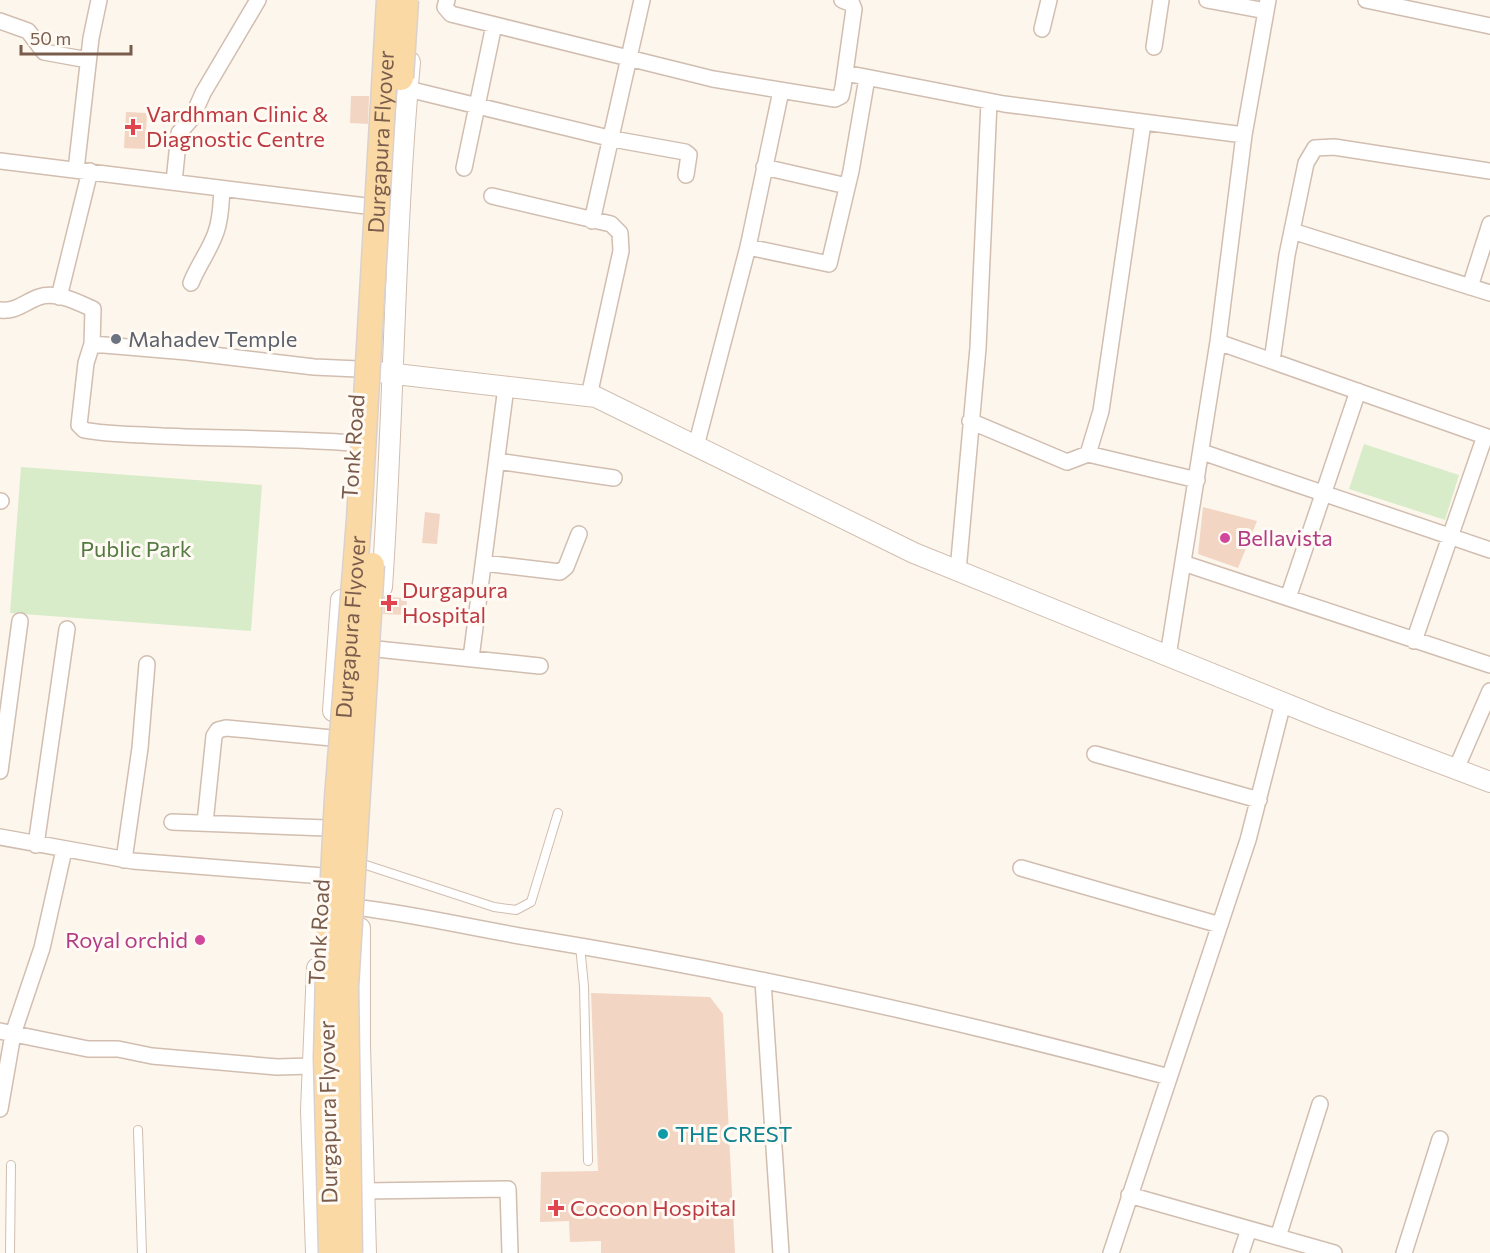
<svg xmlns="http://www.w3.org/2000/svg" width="1490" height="1253" viewBox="0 0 1490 1253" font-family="Commissioner,sans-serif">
	<rect width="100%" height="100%" fill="#fdf6ec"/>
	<path fill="#d8ecc9" d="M1364,444L1459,475L1445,520L1349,489Z
		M21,467L262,485L251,631L10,613Z"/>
	<path fill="#f3d5c3" d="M351,96H369L368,124L350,123Z
		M126,112L147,113L145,149L124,148Z
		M1203,507L1257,521L1238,568L1198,554Z
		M425,512L440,514L437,544L422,543Z
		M388,597L407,598L406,615L383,614L384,598Z
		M591,993L710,997L723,1014L735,1253H601V1241L570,1242L569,1221L540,1222L541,1172L598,1171Z"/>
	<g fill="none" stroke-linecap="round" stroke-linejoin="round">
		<defs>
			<path id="service" d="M363,864L494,907L516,910L531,902L558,813
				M580,946L584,986L588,1161
				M138,1130L142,1253
				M10,1253L11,1165"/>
			<path id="minor" d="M447,0L445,7L451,14L713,79L835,99L841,96L843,87L854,9L852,4L842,0
				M1207,0L1266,11
				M1366,0L1490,26
				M0,21L28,31L44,52L88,60
				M1042,29L1049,0
				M1154,47L1161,0
				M845,73L1004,104L1244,135
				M408,89L613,139L685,152L689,155L686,175
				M0,161L366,206
				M764,167L847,186
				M464,168L494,25
				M76,170L91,38L99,0
				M174,182L179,133L192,118L203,93L258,0
				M492,196L611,224L620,233L621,251L589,396
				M592,221L642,0
				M1292,231L1490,293
				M748,247L829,264L851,171L867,78
				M191,283C198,265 210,250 216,232C221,219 221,203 222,189
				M1470,287L1490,224
				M59,297L90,171
				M0,310C16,312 25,302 39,297C56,291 77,302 93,309L92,344L187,352L314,367L358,369
				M1218,342L1490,438
				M92,344L86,363L79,425L84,430C110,435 135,434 162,436C226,439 290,438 354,443
				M1272,361L1287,255L1306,163L1315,148L1334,147L1490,171
				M970,421L1067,462L1088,454L1101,411L1143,123
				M696,446L748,247L781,91
				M1202,452L1490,550
				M1088,454L1197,480
				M497,461L614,478
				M0,501H1
				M484,563L560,572L566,567L579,534
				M1183,563L1490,665
				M958,571L978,348L989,102
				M1288,598L1358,391
				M1414,641L1485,436
				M377,649L540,666
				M1168,656L1218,342L1244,135L1268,0
				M471,658L506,387
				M1095,754L1259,800
				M1456,769L1490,691
				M0,771L20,621
				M172,822L326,828
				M205,823L214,736L218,730L226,728L332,738
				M0,837L133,861L323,876
				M36,845L67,629
				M124,860L140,748L147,664
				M1021,868L1220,925
				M345,906C407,912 470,928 532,938C746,973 959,1020 1169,1077
				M763,981L781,1253
				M0,1031L88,1049H118L152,1056L277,1067L311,1066
				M0,1109L13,1034L42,948L64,850
				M364,1191L508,1189L510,1253
				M1129,1195L1334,1253
				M1278,1237L1320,1104
				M1111,1253L1248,840L1283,703
				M1241,1253L1249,1229
				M1404,1253L1440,1139"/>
			<path id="tertiary" d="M378,372L596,397L914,553L1321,718L1490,782
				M382,587C394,412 394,237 410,62
				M333,711L341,600
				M360,928V1046L366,1253
				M316,1253L311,1110L317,968"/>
		</defs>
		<use href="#service" stroke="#d1beb0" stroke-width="10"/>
		<use href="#minor" stroke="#d1beb0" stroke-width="18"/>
		<use href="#tertiary" stroke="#d1beb0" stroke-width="22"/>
		<use href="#service" stroke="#fff" stroke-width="8"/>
		<use href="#minor" stroke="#fff" stroke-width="15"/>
		<use href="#tertiary" stroke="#fff" stroke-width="20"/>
		<defs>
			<g id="primary-bridge">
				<path d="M401,78L406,0"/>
				<path id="s1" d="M331,1253L326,1058L328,973L337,798L359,520L389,0"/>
				<path d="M350,1253L346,987L372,565"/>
			</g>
		</defs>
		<use href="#primary-bridge" stroke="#dad1cd" stroke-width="27" stroke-linecap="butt"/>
		<use href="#primary-bridge" stroke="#fbd9a5" stroke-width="24"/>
	</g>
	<g fill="#e0444e" stroke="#fffaf3" stroke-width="2">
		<path d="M130 118h6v6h6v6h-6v6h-6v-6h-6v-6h6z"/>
		<path d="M386 594h6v6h6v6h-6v6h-6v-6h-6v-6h6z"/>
		<path d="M553 1199h6v6h6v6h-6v6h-6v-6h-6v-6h6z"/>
	</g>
	<circle fill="#6b7280" stroke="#fffaf3" stroke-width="2" cx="116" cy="339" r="6"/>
	<g fill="#d1479c" stroke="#fffaf3" stroke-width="2">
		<circle cx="1225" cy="538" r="6"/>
		<circle cx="200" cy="940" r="6"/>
	</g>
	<circle fill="#0f9aa8" stroke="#fffaf3" stroke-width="2" cx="663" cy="1134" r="6"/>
	<g text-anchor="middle" stroke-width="6" stroke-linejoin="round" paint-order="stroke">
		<g font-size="22" fill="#be3a42" stroke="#fffaf3" text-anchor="start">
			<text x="146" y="122">Vardhman Clinic &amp;<tspan x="146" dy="25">Diagnostic Centre</tspan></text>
			<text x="402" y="598">Durgapura<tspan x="402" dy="25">Hospital</tspan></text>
			<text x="570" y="1216">Cocoon Hospital</text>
		</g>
		<g font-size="22" fill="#7a5c4d" stroke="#fffaf3">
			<text dy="8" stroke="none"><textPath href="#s1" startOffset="1113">Durgapura Flyover</textPath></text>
			<text transform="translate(353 447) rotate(-86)" y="8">Tonk Road</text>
			<text dy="8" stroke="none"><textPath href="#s1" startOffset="627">Durgapura Flyover</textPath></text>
			<text transform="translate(319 932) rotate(-87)" y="8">Tonk Road</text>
			<text transform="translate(328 1112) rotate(-91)" y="8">Durgapura Flyover</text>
		</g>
		<g font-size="22" fill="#5b616d" stroke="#fffaf3" text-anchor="start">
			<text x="128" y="347">Mahadev Temple</text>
		</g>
		<g font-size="22" fill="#b23c85" stroke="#fffaf3" text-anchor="start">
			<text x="1237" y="546">Bellavista</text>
			<text x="188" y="948" text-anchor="end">Royal orchid</text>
		</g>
		<g font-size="22" fill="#537a41" stroke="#fffaf3">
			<text x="136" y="557">Public Park</text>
		</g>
		<g font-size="22" fill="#0d838f" stroke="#fffaf3" text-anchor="start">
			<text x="675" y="1142">THE CREST</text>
		</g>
	</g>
	<path d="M21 45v9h110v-9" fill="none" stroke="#7a5c4d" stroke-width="3"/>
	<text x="30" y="45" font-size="18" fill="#7a5c4d" stroke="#fffaf3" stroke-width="4.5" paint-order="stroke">50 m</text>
</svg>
